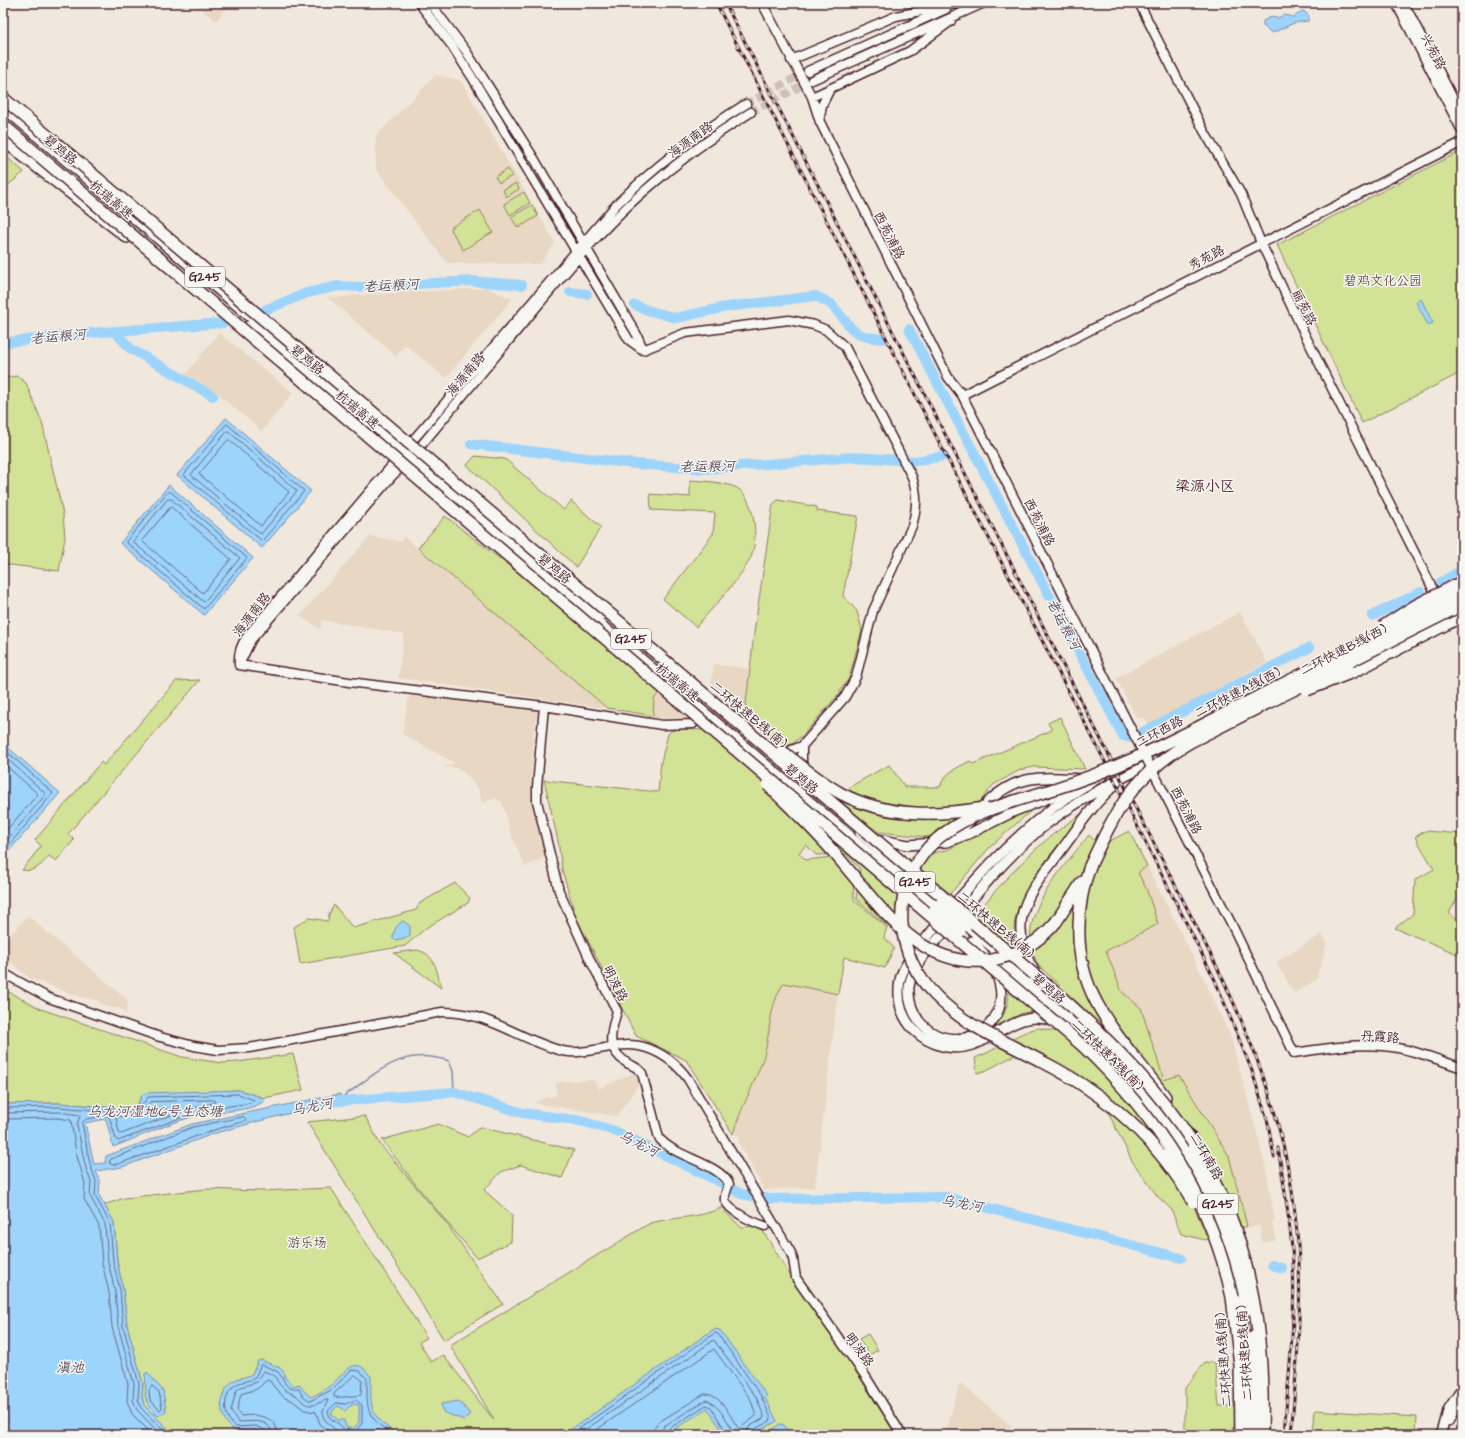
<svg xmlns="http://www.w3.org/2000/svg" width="1465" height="1438" viewBox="0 0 1465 1438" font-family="'Architects Daughter','LXGW WenKai TC',sans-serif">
	<rect width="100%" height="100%" fill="#f0e8dd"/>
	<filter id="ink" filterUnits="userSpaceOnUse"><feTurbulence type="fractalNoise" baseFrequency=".025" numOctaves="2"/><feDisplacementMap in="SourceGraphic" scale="8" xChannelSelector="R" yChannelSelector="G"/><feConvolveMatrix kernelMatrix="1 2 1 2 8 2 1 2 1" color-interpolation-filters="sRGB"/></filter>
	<g filter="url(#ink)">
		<path fill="#e8d7c3" d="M193,3H232L216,21Z
			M436,75L461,81L555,243L540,264L447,263L376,169V136Z
			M487,288L512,299L446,378L405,345L396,356L326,296L339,298L355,295Z
			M219,333L293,393L262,431L217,393L186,374Z
			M370,536L402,542L403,536L607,708L398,678L404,634L322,620L320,629L300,616Z
			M1240,612L1267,662L1149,725L1145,718H1137L1116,678Z
			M714,664L750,669L745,713L711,685Z
			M410,692L538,709L534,729L531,780L532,796L546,856L525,867L510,831L502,802L495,798L482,803L479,791L469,777L458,768L443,767L455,763L402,734Z
			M660,693L687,715L684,718H653L654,699Z
			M1147,866L1205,981L1231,1038L1265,1164L1275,1221L1272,1222L1276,1240L1263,1243L1259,1226L1249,1228L1247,1226L1229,1156L1164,1080L1141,1008L1122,992L1106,951L1158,924L1146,888L1138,873Z
			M28,916L128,1000L126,1014L119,1008H109L96,1000L78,996L30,978L3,956V943Z
			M1322,934L1327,943L1316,980L1294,993L1276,962Z
			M784,983L838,994L815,1187L764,1190L739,1143V1136L733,1134L764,1058L769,1024L778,991Z
			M635,1072L641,1081L617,1116L534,1103L546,1097L557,1096L556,1082L594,1080L598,1089Z
			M1462,1112V1131L1456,1129Z
			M962,1384L1011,1426L1009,1435H945L959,1385Z"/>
		<path fill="#d2e296" stroke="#8e8060" d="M1459,152L1462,158V372L1362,423L1277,245Z
			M3,154L24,172L7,186L3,184Z
			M508,169L512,176L499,183L495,177Z
			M516,183L519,189L506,197L503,190Z
			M524,192L530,203L510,215L504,204Z
			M532,205L538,216L518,228L511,217Z
			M480,210L493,232L463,250L450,228Z
			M17,376L26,383L42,422L63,514L65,538L59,571L3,564V378Z
			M475,456L505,459L564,510L571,501L601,527L576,567L467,465Z
			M690,480C704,481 722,482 735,487C755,495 759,540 751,557C740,580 713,607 696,627L663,599L713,534L715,513L651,510L650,494L690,497Z
			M778,500L817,507V511L858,516L843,596L857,611L862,630L849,678L837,696L803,735L791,745L779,742L745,713L754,633L773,504Z
			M445,516L527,580L657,689L659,693L654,699L653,716L607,708L418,548Z
			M200,680L68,834L74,840L56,861L49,856C42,864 35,873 22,870L41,846L35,840L101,762L104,765L176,681Z
			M1060,717L1085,769L1034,767L1020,770L993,785L968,817L941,834L926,837L878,832L839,800L851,786L889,765L905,787H940C945,772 957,768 970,761L973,764L1052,730L1048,723Z
			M678,729L703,730L910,907L891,929L856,899L860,869L846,854L816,855L806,845L799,853L806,860L832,857L853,881L854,900L887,927L884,937L894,948L885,968L844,957L838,994L784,983C768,1006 771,1034 763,1059C754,1085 741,1108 733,1134L686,1060L636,1036L576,917L562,870L558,841L544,780L658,792L661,762L668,734L671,731Z
			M1033,809L990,847L950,894L908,858L947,850L984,831Z
			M1086,811C1062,842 1016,889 1014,928C1013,936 1014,943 1014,950L975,915C1007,876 1042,838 1086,811Z
			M1129,831L1147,866L1138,873L1146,888L1158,924L1106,951L1122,992L1141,1008L1164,1080L1179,1075L1229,1156L1247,1226L1241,1228C1232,1206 1223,1183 1210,1162C1166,1087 1101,1025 1039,966C1010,920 1062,870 1089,835L1100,846Z
			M1425,831L1462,834V895L1457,899L1449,913L1462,924V956L1395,928L1413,914L1415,880L1434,869L1415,837Z
			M455,883L470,898L468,903L426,928L405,946L300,964L294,927L309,918L328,921L329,914L334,905L353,928L416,910L420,903Z
			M417,950C436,954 437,972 441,988L394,953Z
			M3,989L41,1009L182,1057L222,1063L238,1062L293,1054L303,1090L264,1098L239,1090L142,1095L138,1104L128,1109L59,1103L3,1104Z
			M1009,990L1039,1011L1022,1013L989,1033L1004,1014L1008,1002Z
			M1038,1028L1059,1032L1113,1084L1135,1109L1175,1163L1208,1239L1205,1240L1181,1234L1171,1209L1158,1197L1132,1161L1103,1102L1052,1070L1017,1054L987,1070L977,1073L975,1058C996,1051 1017,1032 1038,1028Z
			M365,1116L380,1144L447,1224L503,1304L444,1340L307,1122Z
			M438,1124L468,1137L480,1127L574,1150L562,1178L521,1165L501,1172L484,1190L512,1215L511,1242L477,1258L415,1184L382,1140Z
			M331,1188L427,1338L419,1342L431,1362L443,1355L494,1420L450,1345L650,1223C674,1217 700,1218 721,1208L741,1227L753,1226L763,1231L790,1275L833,1335L896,1435H174L144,1405L142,1397L143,1384L127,1325L123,1289L117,1261L114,1222L104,1205L124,1198L206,1189L259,1191Z
			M868,1334L878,1350L869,1355L859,1339Z
			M1205,1362L1215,1363L1219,1406H1235L1234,1435H1185V1388Z
			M1315,1410L1417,1417L1416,1435H1313Z"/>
		<path fill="#9dd4fc" stroke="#7c8ca8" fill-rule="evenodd" d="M1302,11L1305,12L1309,16L1308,21L1294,23L1272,33L1263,26V21L1271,17L1278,18L1284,15L1294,17Z
			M1421,299L1433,323L1428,325L1416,302Z
			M226,418L311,491L262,548L177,475Z
			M169,485L253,558L204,615L120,543Z
			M3,743L60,793L8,852L3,848Z
			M403,921L410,926V935L405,938L396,940L393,939C393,932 396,925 403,921Z
			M239,1090L264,1098L265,1100C253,1112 219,1111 203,1114C173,1121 142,1136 113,1147L106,1119L85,1123L94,1164L105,1163L106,1156L192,1124L340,1094L343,1104L318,1106L252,1123L216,1133L122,1167L96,1171L100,1181L99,1195L114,1222L117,1261L123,1289L127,1325L143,1384L142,1397L144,1405L174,1435H3V1104L59,1103L128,1109L138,1104L142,1095L146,1093Z
			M714,1329L720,1330L767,1396L765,1398L777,1421L752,1435H725L707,1408L666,1435H563Z
			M261,1360L280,1368L284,1372L285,1378L294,1386L299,1384L305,1392L311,1397C318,1394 324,1390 330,1386C345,1374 354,1352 371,1377C370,1412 370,1414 398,1435H265L255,1430L235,1431C219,1420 216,1395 232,1382C238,1377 246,1378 252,1374L258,1361ZM355,1404L359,1405V1422L353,1429L346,1427L344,1420H338L332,1415V1412L337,1406L342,1408L345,1411L350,1406Z
			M147,1372L163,1391L166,1411L158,1416C139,1396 148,1397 145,1374Z
			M459,1401L470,1414L464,1420L443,1412L441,1404Z
			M780,1424L784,1425L791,1435H765Z"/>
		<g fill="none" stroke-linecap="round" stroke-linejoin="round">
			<path stroke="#6b677f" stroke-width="1" d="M227,424L304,491L262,541L184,475Z
				M228,431L297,491L261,534L191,475Z
				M229,440L289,492L261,526L199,474L227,441Z
				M168,492H171L247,558L204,609L126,542Z
				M168,499H171L240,558L204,602L133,542Z
				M171,507L231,559L203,593L142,541Z
				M3,748L53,793L8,846L3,845
				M3,755L46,794L7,840H3
				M3,763L38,794L3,834
				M213,1100L215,1101L214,1103L185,1110L121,1134L119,1133L116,1117C134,1115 137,1120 150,1102Z
				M165,1107L167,1109L166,1111L152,1116L150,1115L154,1108Z
				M3,1108L59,1107L128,1113L141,1107L148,1097L238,1094L254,1100L251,1103L202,1110L118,1141L116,1139L110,1119L107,1116L86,1119L82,1123L90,1164L96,1181L95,1196L110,1223L113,1261L120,1290L123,1326L139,1384L138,1399L141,1408L168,1435
				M3,1113L59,1112L80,1115L77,1125L85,1165L91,1182L90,1196L105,1224L108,1262L115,1291L118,1326L134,1384L133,1400L137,1410L161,1435
				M244,1117L246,1119L245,1121L214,1130L121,1163L113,1165L109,1163L111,1159L193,1127Z
				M3,1119L58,1118L71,1120L76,1153L85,1183L84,1199L99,1226L102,1263L109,1292L112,1327L128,1384L127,1401L132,1414L153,1435
				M355,1375L362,1380L361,1395C352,1396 343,1398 334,1397V1394Z
				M152,1386L159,1392L162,1408L160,1410L150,1400L149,1391Z
				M356,1400L362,1405V1423L355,1432C347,1434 346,1432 341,1426C339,1423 333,1421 330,1418L328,1411L336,1403L345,1404Z
				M267,1435L266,1431L256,1426L236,1427C223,1418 222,1396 234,1386C240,1381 248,1382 255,1378L261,1364L278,1372C285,1379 284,1391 299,1389L302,1395L310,1401L333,1389L351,1370L360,1371L367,1379C367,1412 365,1414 392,1435
				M272,1435C271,1417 250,1422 238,1422L231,1411L236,1391L241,1387L257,1382L264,1371L275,1376C279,1386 285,1391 295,1395C300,1397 303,1405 310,1405C316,1406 322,1400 328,1400L323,1411L324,1419L341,1435
				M278,1435C277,1415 256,1414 241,1416L237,1410L241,1394L257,1389L267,1380L270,1381L274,1387L285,1398L293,1401L304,1410L316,1412L320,1424L333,1435
				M570,1435L715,1333L718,1334L761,1396L771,1418L770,1421L753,1430L751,1435
				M578,1435L714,1340L756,1397L764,1416V1418L749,1427L746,1435
				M589,1435L714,1349L751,1400L756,1416L739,1429C730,1417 721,1393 704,1394L659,1422L654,1429V1435
				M660,1435L664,1426L706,1400C715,1401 733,1426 733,1435
				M665,1435L667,1430L706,1405L711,1407L728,1435"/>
			<path stroke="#7c8ca8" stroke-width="1.5" d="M340,1099C377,1073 402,1045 449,1061L453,1071L454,1092"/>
			<path stroke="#9dd4fc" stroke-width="10" d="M570,292L587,294
				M635,305L647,310L676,318L726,307L816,296L831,304L852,329L859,334L867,337L882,339
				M265,310L307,293L338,286L360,287L472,281L522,285
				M909,329L1123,736L1131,738L1309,648
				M114,331L131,349L213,396
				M3,341L8,342L90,333L223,323
				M471,444L636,464L704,469L854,457L915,461L944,456
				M1441,582L1462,570
				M1372,616L1421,592
				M329,1102L454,1092L523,1113L581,1121L615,1131L722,1183L741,1194L770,1199L946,1197L1181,1258
				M1272,1265L1282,1268"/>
			<path stroke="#cfc0b9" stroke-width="8" stroke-dasharray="8 4" stroke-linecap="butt" d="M746,104L808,71
				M751,112L811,81"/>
			<defs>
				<path id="secondary" d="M419,3L452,46L472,77L629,340L643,350
					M430,3L466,51L535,160L637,335L643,349
					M762,3L812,97L820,122L948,377L962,395L1132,731
					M1139,3L1204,131L1241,194L1261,243L1306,337L1438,599
					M1396,3L1462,131
					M1404,3L1462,116
					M791,60L896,16L960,3
					M808,71L946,9
					M812,80L984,3
					M812,97L910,51L951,21
					M820,117L822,105L830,89
					M643,350L685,333L789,320L814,325L826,330L845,347L912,477C918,495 917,508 912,526L873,611L856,677L845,697L802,746L789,751L781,752
					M962,395L1462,142
					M407,447L616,205C655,166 699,133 746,104
					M414,454C452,408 491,362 530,315C565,273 600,230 642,193C676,163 712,136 751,112
					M239,665C238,653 241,645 248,635L400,456
					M239,665L251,640L393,475L406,463
					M239,665L349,682L544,706L662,725L693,724L702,714
					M544,706L537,787V801L559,891L591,962L617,1011C611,1033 604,1047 627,1063C633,1066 639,1068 642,1073L659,1138C674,1157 719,1163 729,1184C727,1189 724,1195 725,1200C728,1211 755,1223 765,1226
					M802,769V746
					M1157,779L1231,923L1294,1053C1323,1049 1353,1043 1382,1046C1410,1048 1436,1059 1462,1068
					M3,973L49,998L160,1037L194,1046L218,1050L249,1048L442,1012C475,1011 504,1028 534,1041C545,1045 557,1051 569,1052C596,1054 620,1039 647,1048C664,1054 678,1065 688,1079L790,1251L793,1259L796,1278L866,1377L902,1435
					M1449,1421L1462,1397
					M1441,1435L1448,1409L1462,1388"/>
				<path id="primary" d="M860,833L940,903
					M849,836L934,909
					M948,838C964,829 975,816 987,803C1017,773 1043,777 1082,779
					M876,839L908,845L947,842L971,833L1015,811L1072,789
					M967,926C1096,1035 1220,1132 1249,1310
					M972,941C1046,1012 959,1069 919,1021C912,1011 908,999 909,987C912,964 934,944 949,927C977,893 1005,859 1039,830C1075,801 1115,781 1156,761
					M991,957C1108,1057 1212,1146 1240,1305C1248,1348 1248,1392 1247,1435
					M1036,974C1025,957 1018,937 1022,916C1027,890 1048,869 1063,848C1079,826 1094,803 1115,785
					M1053,1021C1009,1005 987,1058 942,1046C932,1043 922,1038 915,1031C904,1020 898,1005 899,989C899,974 907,962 916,951C970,883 1025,818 1102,776
					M1069,1029L1087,1041
					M1253,1336L1256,1375L1255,1435"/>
				<path id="highway" d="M3,106L602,614
					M3,140L127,237
					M248,327L849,836
					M1353,672L1462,616
					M1090,866C1083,885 1079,906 1079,926C1076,1001 1125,1041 1165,1097
					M1056,922L1082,882
					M1189,1135C1202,1160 1216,1183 1227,1208C1257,1281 1264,1357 1262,1435
					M1232,1297L1240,1365L1241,1435"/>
			</defs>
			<use href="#secondary" stroke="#4a1f2b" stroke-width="11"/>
			<use href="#primary" stroke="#4a1f2b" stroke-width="12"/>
			<use href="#highway" stroke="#4a1f2b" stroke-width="14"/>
			<use href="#secondary" stroke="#f6f6f2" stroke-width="8"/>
			<use href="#primary" stroke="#f6f6f2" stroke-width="9"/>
			<use href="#highway" stroke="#f6f6f2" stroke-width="11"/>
			<defs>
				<path id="rail" d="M716,3L941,446L1100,752L1215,980L1252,1071L1268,1123L1274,1157
					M725,3L1217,967C1257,1050 1287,1130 1296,1223C1304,1293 1297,1365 1291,1435
					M1278,1148C1284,1186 1291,1224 1293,1263C1296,1320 1288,1378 1284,1435"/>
			</defs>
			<use href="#rail" stroke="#4a1f2b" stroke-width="3"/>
			<use href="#rail" stroke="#f6f6f2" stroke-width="1.5" stroke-dasharray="4.5" stroke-linecap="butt"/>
			<defs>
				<path id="secondary-bridge" d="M1132,731L1157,779"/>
				<path id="primary-bridge" d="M940,903L967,926
					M934,909L961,932"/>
				<path id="highway-bridge" d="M3,98L1070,1005C1116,1047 1159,1091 1193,1143
					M3,125L1083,1046C1157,1117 1210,1195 1232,1297
					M1382,627L1415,606L1462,582
					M1307,690L1353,672
					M782,751C801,766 820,782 842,794C886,817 936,816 984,808
					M768,785C791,808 815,830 836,855C877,902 919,972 992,960C1018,955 1039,942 1056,922
					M1090,866C1117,808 1134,774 1192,741L1462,605
					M1193,1202C1158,1140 1106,1094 1043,1062C1006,1042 966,1027 936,996C895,956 889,892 928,848C959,814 1009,803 1051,790C1079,781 1106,771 1133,759C1176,739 1219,717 1261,695C1328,661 1395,627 1462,594"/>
			</defs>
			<use href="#secondary-bridge" stroke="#4a1f2b" stroke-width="11" stroke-linecap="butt"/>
			<use href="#primary-bridge" stroke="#4a1f2b" stroke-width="12" stroke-linecap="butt"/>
			<use href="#highway-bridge" stroke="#4a1f2b" stroke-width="14" stroke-linecap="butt"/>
			<use href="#secondary-bridge" stroke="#f6f6f2" stroke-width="8"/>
			<use href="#primary-bridge" stroke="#f6f6f2" stroke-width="9"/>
			<use href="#highway-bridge" stroke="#f6f6f2" stroke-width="11"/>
		</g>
	</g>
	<g text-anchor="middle" stroke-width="3" stroke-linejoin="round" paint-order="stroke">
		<g fill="#f6f6f2" stroke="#7e6067" stroke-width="1">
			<rect x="185" y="267" width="40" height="20" rx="3"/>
			<rect x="611" y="629" width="40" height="20" rx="3"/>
			<rect x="895" y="872" width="40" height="20" rx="3"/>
			<rect x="1198" y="1194" width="40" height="20" rx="3"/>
		</g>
		<g font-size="12" font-weight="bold" fill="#4a1f2b">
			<text x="205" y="281">G245</text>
			<text x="631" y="643">G245</text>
			<text x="915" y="886">G245</text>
			<text x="1218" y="1208">G245</text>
		</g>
		<g font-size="13" fill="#4a1f2b" stroke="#f6f6f2">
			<text transform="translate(1434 51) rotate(63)" y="5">兴苑路</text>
			<text transform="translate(690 139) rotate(-36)" y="5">海源南路</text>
			<text transform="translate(61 149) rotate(40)" y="5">碧鸡路</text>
			<text transform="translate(112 199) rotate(40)" y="5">杭瑞高速</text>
			<text transform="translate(890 235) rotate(63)" y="5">西苑浦路</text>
			<text transform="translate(1206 257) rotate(-27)" y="5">秀苑路</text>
			<text transform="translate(1305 307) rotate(64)" y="5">丽苑路</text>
			<text transform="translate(308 359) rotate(40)" y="5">碧鸡路</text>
			<text transform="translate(465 374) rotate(-50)" y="5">海源南路</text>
			<text transform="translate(358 409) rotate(40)" y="5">杭瑞高速</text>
			<text transform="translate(1040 522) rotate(63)" y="5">西苑浦路</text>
			<text transform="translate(555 568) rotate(40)" y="5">碧鸡路</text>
			<text transform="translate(251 614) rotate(-52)" y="5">海源南路</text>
			<text transform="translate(1343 649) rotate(-27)" y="5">二环快速B线(西)</text>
			<text transform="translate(678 682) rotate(40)" y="5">杭瑞高速</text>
			<text transform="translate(1237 692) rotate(-27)" y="5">二环快速A线(西)</text>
			<text transform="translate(749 714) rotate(40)" y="5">二环快速B线(南)</text>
			<text transform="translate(1159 731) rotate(-28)" y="5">二环西路</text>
			<text transform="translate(802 778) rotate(40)" y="5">碧鸡路</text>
			<text transform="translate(1187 810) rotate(63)" y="5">西苑浦路</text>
			<text transform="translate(996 924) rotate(40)" y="5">二环快速B线(南)</text>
			<text transform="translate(616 983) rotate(63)" y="5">明波路</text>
			<text transform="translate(1049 988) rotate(41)" y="5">碧鸡路</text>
			<text transform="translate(1380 1036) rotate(4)" y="5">丹霞路</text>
			<text transform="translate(1108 1054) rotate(45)" y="5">二环快速A线(南)</text>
			<text transform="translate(1207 1156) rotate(60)" y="5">二环南路</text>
			<text transform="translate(860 1349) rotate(54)" y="5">明波路</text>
			<text transform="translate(1244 1353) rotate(-94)" y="5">二环快速B线(南)</text>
			<text transform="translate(1223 1360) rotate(-94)" y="5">二环快速A线(南)</text>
		</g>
		<g font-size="13" fill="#6c5046" stroke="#f6f6f2">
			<text x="1383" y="285">碧鸡文化公园</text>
			<text x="307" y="1247">游乐场</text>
		</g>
		<g font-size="14" font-style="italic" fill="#5f4c5f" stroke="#f6f6f2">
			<text transform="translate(391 285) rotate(-3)" y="5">老运粮河</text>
			<text transform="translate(58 336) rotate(-5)" y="5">老运粮河</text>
			<text transform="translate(707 466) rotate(-1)" y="5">老运粮河</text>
			<text transform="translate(1064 624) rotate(62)" y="5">老运粮河</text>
			<text transform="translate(312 1106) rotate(-10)" y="5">乌龙河</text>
			<text x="155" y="1116">乌龙河湿地6号生态塘</text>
			<text transform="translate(639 1143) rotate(27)" y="5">乌龙河</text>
			<text transform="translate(962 1203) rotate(11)" y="5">乌龙河</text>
			<text x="70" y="1372">滇池</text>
		</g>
		<g font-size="15" fill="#4a1f2b" stroke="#f6f6f2">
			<text x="1205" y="491">梁源小区</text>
		</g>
	</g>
	<rect width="1465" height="1438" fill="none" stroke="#f6f6f2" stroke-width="16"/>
	<rect x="8" y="8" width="1449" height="1422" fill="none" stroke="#4a1f2b" stroke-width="1.5" filter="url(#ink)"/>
</svg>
